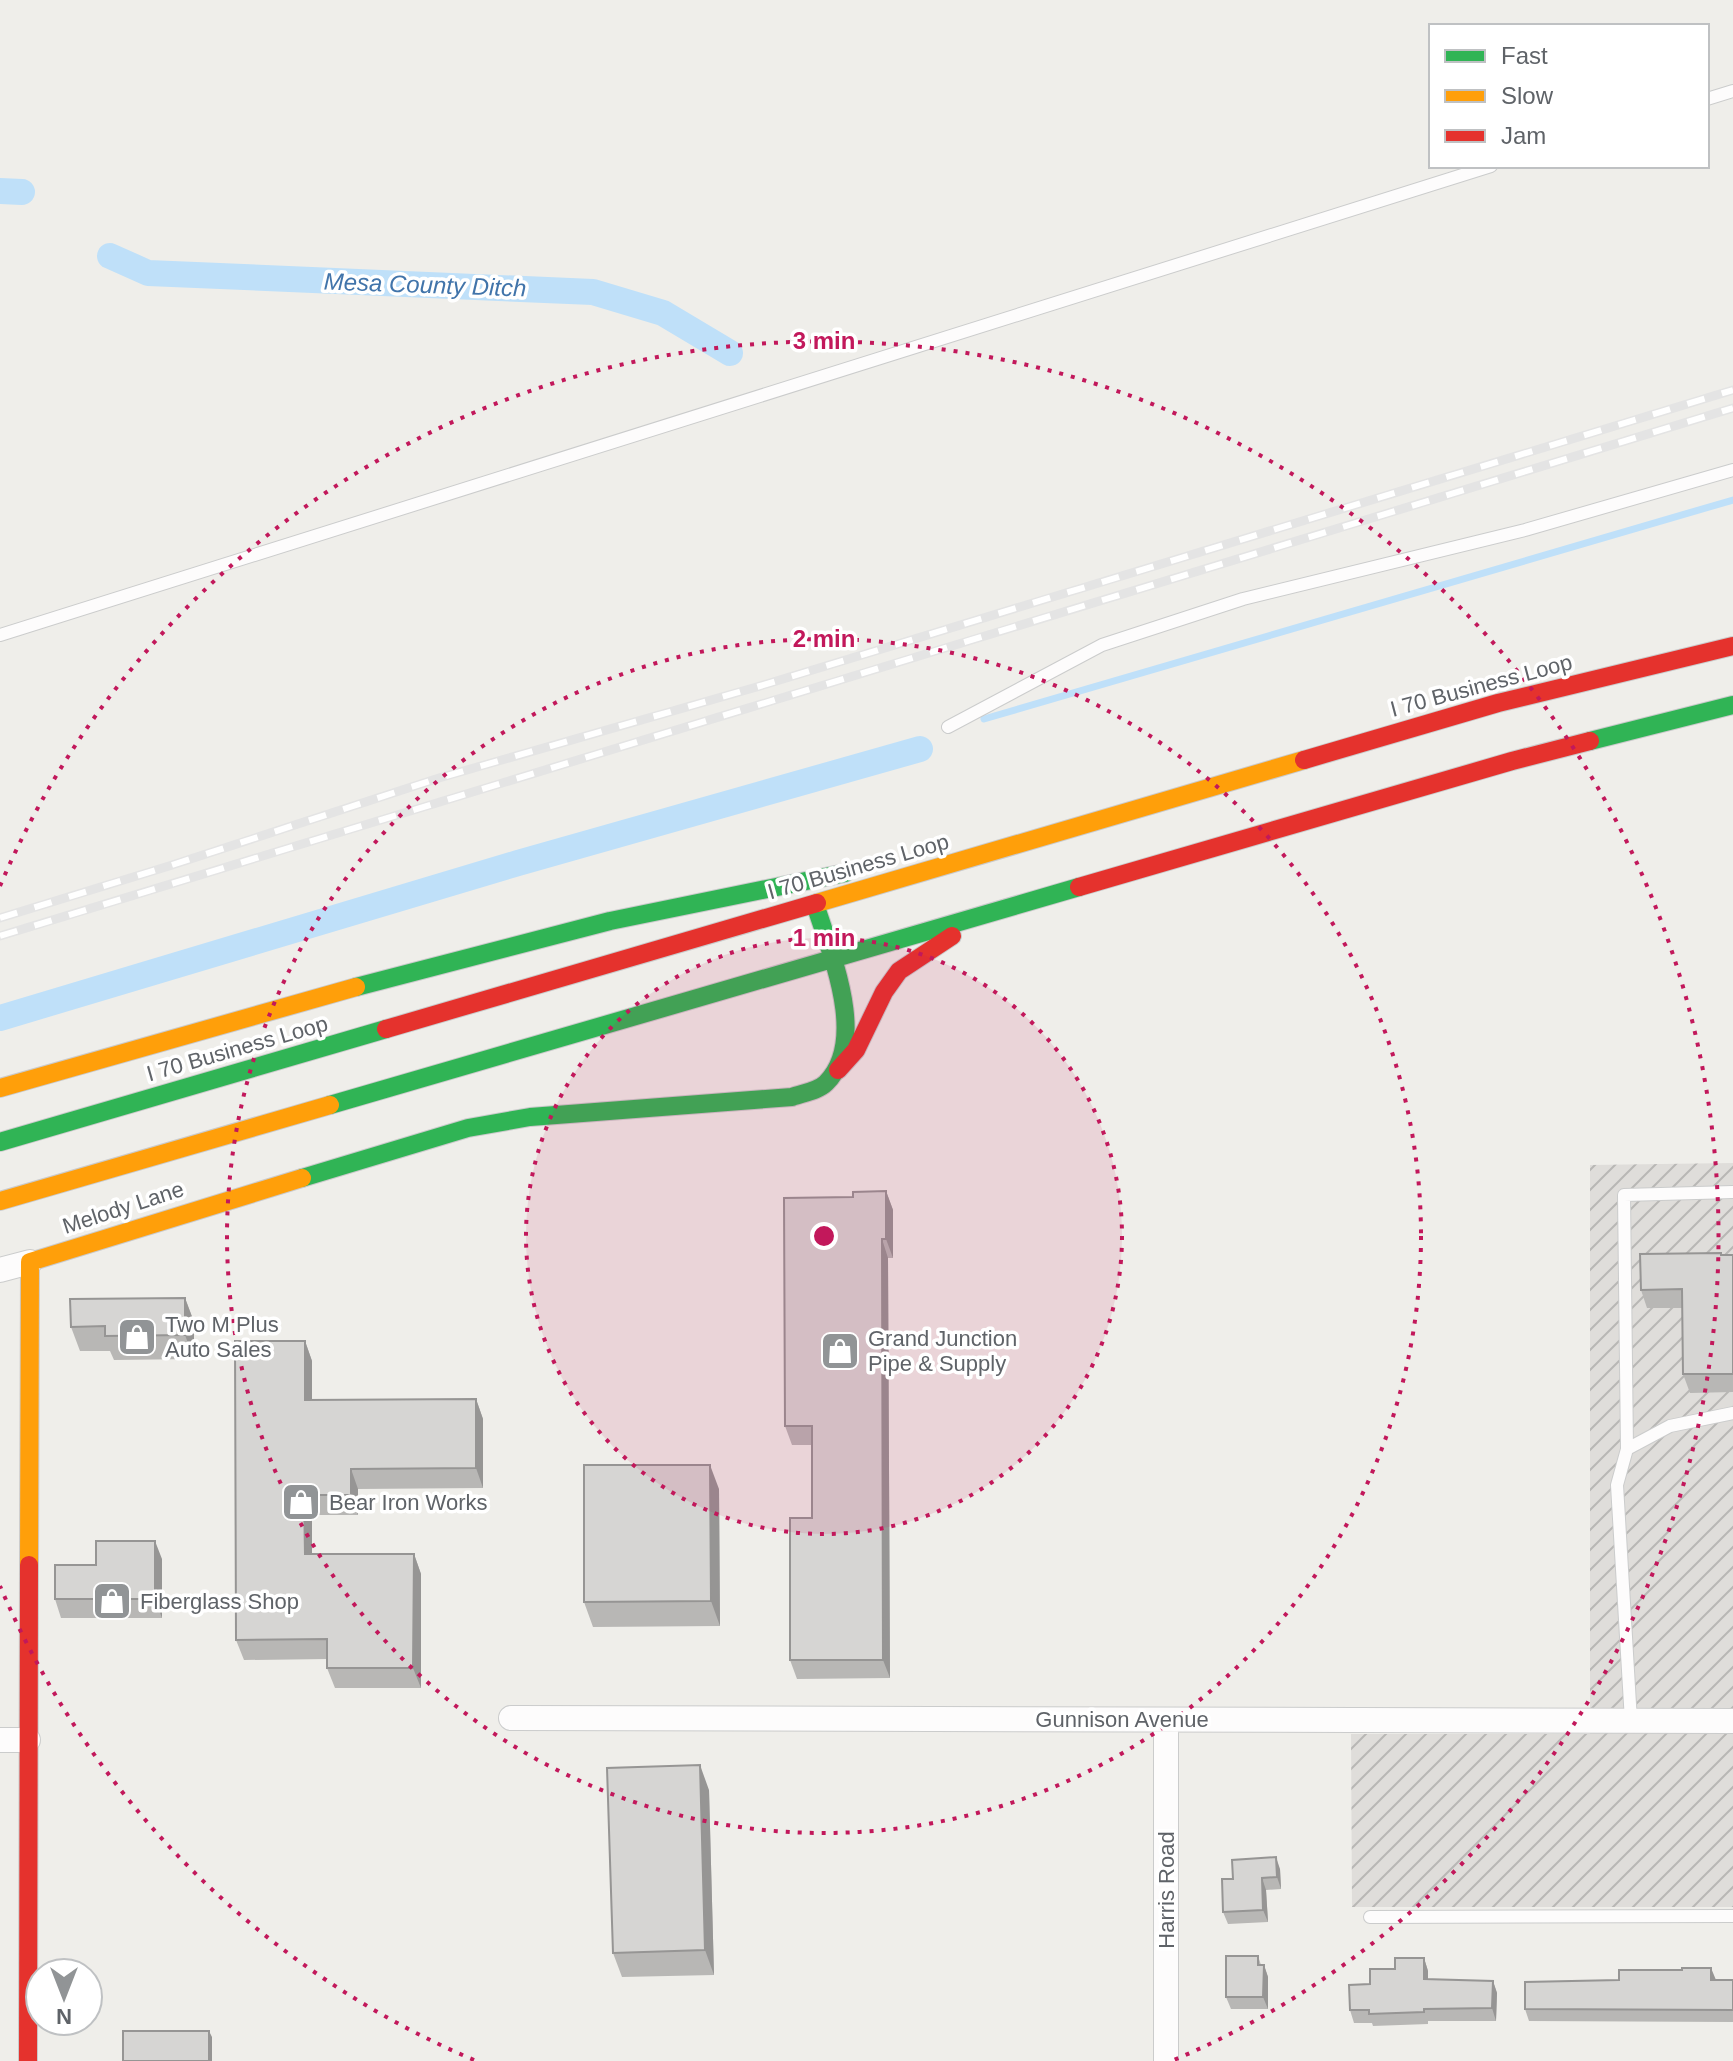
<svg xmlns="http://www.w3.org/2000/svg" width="1733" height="2061" viewBox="0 0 1733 2061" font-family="Helvetica,sans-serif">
	<defs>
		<pattern id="industrial-furrows" width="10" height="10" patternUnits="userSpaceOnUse" patternTransform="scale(2)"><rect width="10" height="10" fill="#dfddda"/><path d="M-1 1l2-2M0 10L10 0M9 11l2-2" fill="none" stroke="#b8b7b5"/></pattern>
	</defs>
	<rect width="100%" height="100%" fill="#efeeea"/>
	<path fill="url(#industrial-furrows)" d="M1733,1163V1907H1352L1351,1734H1590V1165Z"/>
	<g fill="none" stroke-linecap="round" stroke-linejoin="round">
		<path stroke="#bfe0f9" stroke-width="7" d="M984,719L1733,500"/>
		<path stroke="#bfe0f9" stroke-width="26" d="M0,191L22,192
			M110,256L148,273L593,292L663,313L730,353
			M0,1018L518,863L920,749"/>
		<defs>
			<path id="lane" d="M1707,99L1733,91
				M0,635L1491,166
				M948,727L1102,645L1243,599L1525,530L1733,470
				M1627,1449L1670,1426L1733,1413
				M1631,1721L1617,1485L1627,1449L1624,1195L1733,1192
				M1370,1917L1733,1916"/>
			<path id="street" d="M0,1270L30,1262
				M511,1718L1733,1721
				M1166,1720V2061
				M0,1740H28"/>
			<path id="fast" d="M1590,741L1733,705
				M356,987L610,921L845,873
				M330,1105L1079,887
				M0,1142L386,1029
				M302,1178L468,1128L530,1117L792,1097C803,1093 818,1091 826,1083C869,1040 830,952 815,904"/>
			<path id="slow" d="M817,903L1304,760
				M0,1088L356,987
				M0,1201L330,1105
				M29,1565L30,1262L302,1178"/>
			<path id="jam" d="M1304,760L1498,703L1733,646
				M1079,887L1512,761L1590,741
				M386,1029L817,903
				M838,1070L856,1050L884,992L899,971L952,936
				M28,2061L29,1565"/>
		</defs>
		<use href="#lane" stroke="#cbcccc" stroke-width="14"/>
		<use href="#street" stroke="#cbcccc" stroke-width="26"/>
		<use href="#fast" stroke="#cacacb" stroke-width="20"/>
		<use href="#slow" stroke="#cacacb" stroke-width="20"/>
		<use href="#jam" stroke="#cacacb" stroke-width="20"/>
		<use href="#lane" stroke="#fdfcfc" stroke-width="12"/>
		<use href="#street" stroke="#fdfcfc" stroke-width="24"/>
		<use href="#fast" stroke="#30b455" stroke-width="18"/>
		<use href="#slow" stroke="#ff9f0a" stroke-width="18"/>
		<use href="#jam" stroke="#e5322d" stroke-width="18"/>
		<defs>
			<path id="rail" d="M0,918L169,866L439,778L760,686L1733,390
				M0,936L1733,408"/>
		</defs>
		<use href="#rail" stroke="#e4e4e4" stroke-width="9"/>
		<use href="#rail" stroke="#fff" stroke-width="6" stroke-dasharray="18" stroke-linecap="butt"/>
	</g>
	<path fill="#b8b7b5" d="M886,1191L893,1210V1258H888L890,1678L797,1679L790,1660L812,1518V1445H792L785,1426L853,1197Z
		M1721,1253L1722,1255H1733V1392L1690,1393L1683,1374L1682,1308H1647L1641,1290Z
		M185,1298L194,1322V1359L114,1360L110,1351H80L71,1327Z
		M305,1341L312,1361V1400L476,1399L483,1419V1488L358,1489V1515H312V1554H414L421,1574V1688H335L327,1668V1659L244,1660L236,1640Z
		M719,1489L720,1626L593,1627L584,1602Z
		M162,1559V1618H61L55,1599L96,1565Z
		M709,1790L714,1975L622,1977L613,1953Z
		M1280,1869L1281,1889L1266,1890L1268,1922L1228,1924L1223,1912L1233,1879Z
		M1258,1956L1261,1965H1264L1268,1977V2009H1231L1226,1997Z
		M1424,1958L1428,1971V1979L1493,1981L1497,1993L1496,2021H1428V2024L1373,2026L1372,2023H1354L1350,2010L1370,1984L1395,1969Z
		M1682,1970L1716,1980H1733V2022L1529,2021L1525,2009L1619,1980Z"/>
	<path fill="#969594" d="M886,1191L893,1210V1258L886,1239Z
		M882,1239L888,1258L890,1678L883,1660Z
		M185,1298L194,1322V1359L185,1335Z
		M305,1341L312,1361V1420L305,1400Z
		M476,1399L483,1419V1488L476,1468Z
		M710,1465L719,1489L720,1626L711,1601Z
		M351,1469L358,1489V1515L351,1495Z
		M304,1495L312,1515V1574L305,1554Z
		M155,1541L162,1559V1618L155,1599Z
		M414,1554L421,1574V1688L413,1668Z
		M700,1765L709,1790L714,1975L705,1950Z
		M1276,1857L1280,1869L1281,1889L1277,1877Z
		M1262,1878L1266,1890L1268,1922L1263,1910Z
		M1424,1958L1428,1971V1992L1424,1979Z
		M1264,1965L1268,1977V2009L1263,1997Z
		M1711,1968L1716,1980H1711Z
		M1493,1981L1497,1993L1496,2021L1492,2008Z
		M209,2031L212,2037V2061H209Z"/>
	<path fill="#d6d5d3" stroke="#969594" stroke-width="2" d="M886,1191V1239H882L883,1660H790V1518H812V1426H785L784,1198L853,1197V1192Z
		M1721,1253V1255H1733V1374H1683L1682,1289L1641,1290L1640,1254Z
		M185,1298V1335L105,1336V1326L71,1327L70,1299Z
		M235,1341H305V1400L476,1399V1468L351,1469V1495H304L305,1554H414L413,1668H327V1639L236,1640Z
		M584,1465H710L711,1601L584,1602Z
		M96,1541H155V1599H55V1565H96Z
		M700,1765L705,1950L613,1953L607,1768Z
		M1276,1857L1277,1877L1262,1878L1263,1910L1223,1912L1222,1879H1233L1232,1860Z
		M1226,1956H1258V1965H1264L1263,1997H1226Z
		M1395,1958H1424V1979L1493,1981L1492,2008L1424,2009V2012L1369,2014V2010H1350L1349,1985L1370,1984V1969H1395Z
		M1682,1968H1711V1980H1733V2010L1525,2009V1982L1619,1980V1970H1682Z
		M123,2031H209V2061H123Z"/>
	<circle cx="824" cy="1236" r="298" fill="#c2185b" fill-opacity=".12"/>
	<g fill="none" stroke="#c2185b" stroke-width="4" stroke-dasharray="4 8">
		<circle cx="824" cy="1236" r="298"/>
		<circle cx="824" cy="1236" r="597"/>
		<path d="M474 2060A895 895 0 0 1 0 1586M0 886A895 895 0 1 1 1174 2060"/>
	</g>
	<defs>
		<symbol id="shop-square" viewBox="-11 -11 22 22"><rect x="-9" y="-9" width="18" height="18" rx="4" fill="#919496" stroke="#fff"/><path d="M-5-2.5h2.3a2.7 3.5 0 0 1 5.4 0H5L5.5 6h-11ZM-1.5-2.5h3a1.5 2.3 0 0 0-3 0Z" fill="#fff"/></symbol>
	</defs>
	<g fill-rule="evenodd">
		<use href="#shop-square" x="115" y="1315" width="44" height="44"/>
		<use href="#shop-square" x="818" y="1329" width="44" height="44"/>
		<use href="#shop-square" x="279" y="1480" width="44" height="44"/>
		<use href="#shop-square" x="90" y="1579" width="44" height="44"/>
	</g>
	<g text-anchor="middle" stroke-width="7" stroke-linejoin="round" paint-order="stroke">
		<g font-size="22" fill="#5f6368" stroke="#fff">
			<text transform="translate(1481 685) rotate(-15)" y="8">I 70 Business Loop</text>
			<text transform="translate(858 866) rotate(-16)" y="8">I 70 Business Loop</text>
			<text transform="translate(237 1048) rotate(-16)" y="8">I 70 Business Loop</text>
			<text transform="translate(123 1207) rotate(-18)" y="8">Melody Lane</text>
			<text x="1122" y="1727">Gunnison Avenue</text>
			<text transform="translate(1166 1890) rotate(-90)" y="8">Harris Road</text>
		</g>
		<g font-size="22" fill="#5f6368" stroke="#fff" text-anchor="start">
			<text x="165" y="1332">Two M Plus<tspan x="165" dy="25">Auto Sales</tspan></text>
			<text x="868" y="1346">Grand Junction<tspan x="868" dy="25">Pipe &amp; Supply</tspan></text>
			<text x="329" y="1510">Bear Iron Works</text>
			<text x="140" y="1609">Fiberglass Shop</text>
		</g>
		<g font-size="24" font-style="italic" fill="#4174aa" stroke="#fff">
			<text transform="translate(425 285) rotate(2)" y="8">Mesa County Ditch</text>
		</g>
	</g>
	<circle cx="824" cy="1236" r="12" fill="#c2185b" stroke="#fff" stroke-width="4"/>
	<g font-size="24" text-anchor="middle" font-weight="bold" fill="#c2185b" stroke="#fff" stroke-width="7" stroke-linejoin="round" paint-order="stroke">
		<text x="824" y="349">3 min</text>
		<text x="824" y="647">2 min</text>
		<text x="824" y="946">1 min</text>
	</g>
	<rect x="1429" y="24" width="280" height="144" fill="#ffffff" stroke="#bfc1c3" stroke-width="2"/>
	<rect x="1445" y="50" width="40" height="12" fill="#30b455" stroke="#bfc1c3" stroke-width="2"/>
	<text x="1501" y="64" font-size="24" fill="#5f6368">Fast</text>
	<rect x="1445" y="90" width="40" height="12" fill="#ff9f0a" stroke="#bfc1c3" stroke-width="2"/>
	<text x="1501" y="104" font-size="24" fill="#5f6368">Slow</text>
	<rect x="1445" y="130" width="40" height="12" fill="#e5322d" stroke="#bfc1c3" stroke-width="2"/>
	<text x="1501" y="144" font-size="24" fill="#5f6368">Jam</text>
	<g transform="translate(64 1997) rotate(180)"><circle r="38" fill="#ffffff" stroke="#bfc1c3" stroke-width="2"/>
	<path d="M0-6L14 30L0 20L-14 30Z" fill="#919496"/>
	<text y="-12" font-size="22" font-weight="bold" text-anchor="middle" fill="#5f6368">N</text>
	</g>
</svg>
